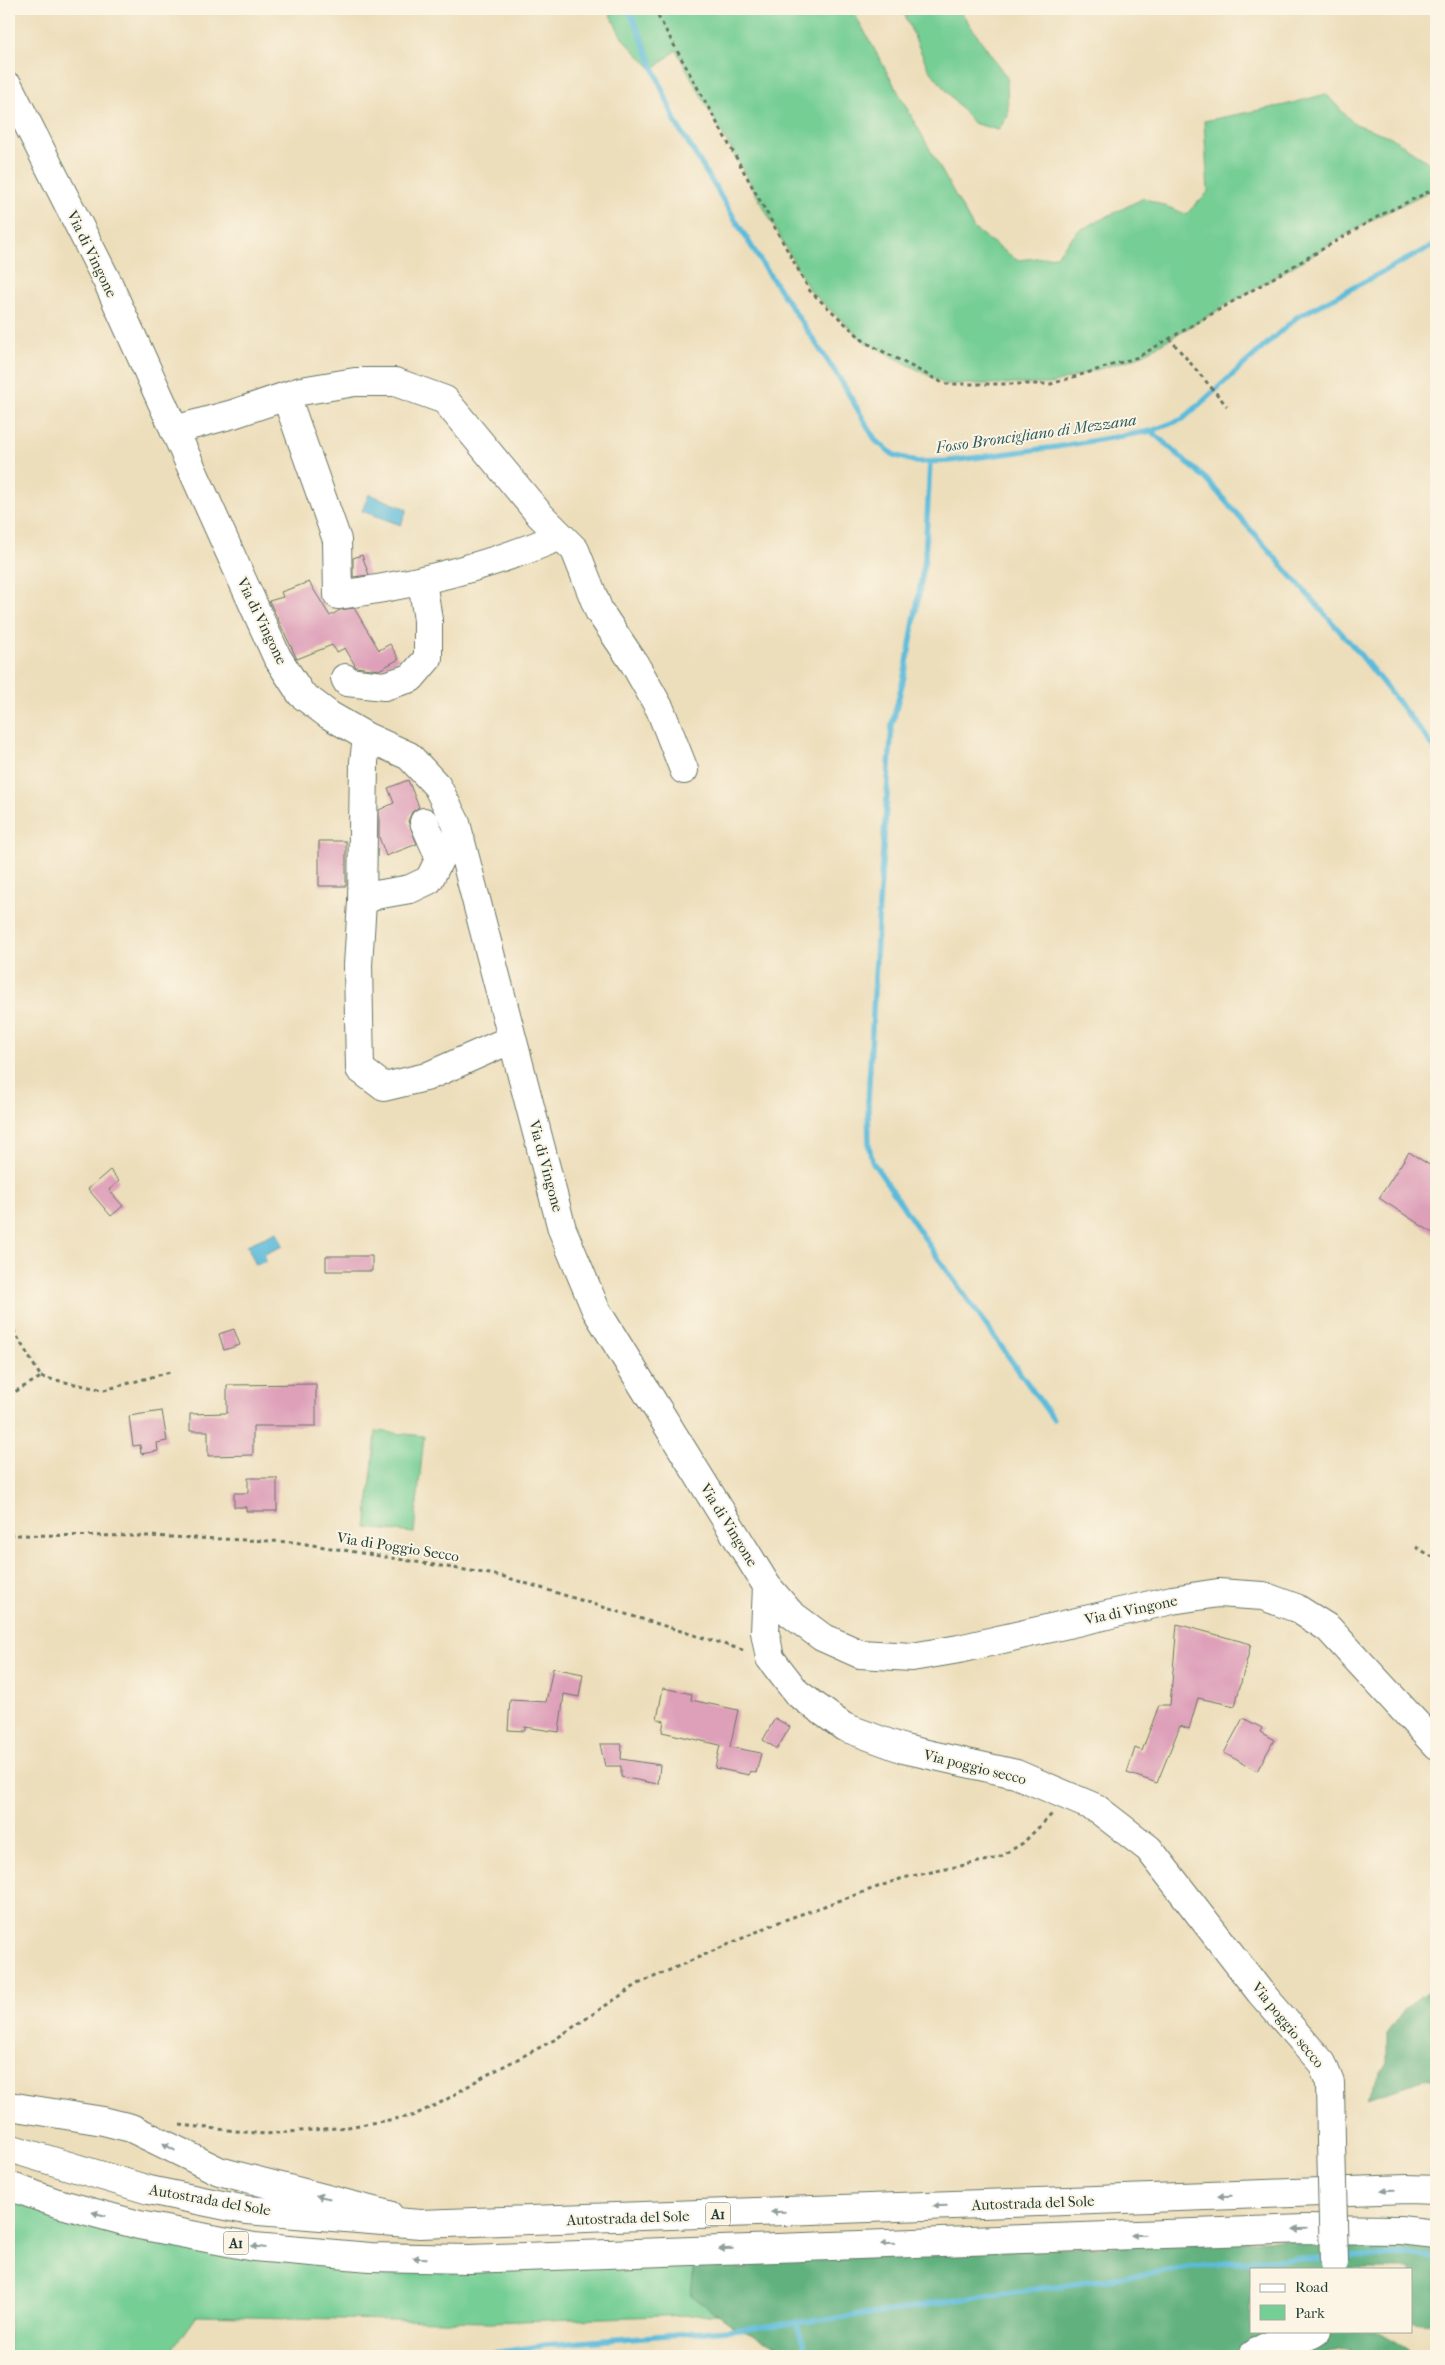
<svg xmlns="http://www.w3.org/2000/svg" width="1445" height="2365" viewBox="0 0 1445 2365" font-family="'IM FELL French Canon',serif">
	<rect width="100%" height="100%" fill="#fcf5e5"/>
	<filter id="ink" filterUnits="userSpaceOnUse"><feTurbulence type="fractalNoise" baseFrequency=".02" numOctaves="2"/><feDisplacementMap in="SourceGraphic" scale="10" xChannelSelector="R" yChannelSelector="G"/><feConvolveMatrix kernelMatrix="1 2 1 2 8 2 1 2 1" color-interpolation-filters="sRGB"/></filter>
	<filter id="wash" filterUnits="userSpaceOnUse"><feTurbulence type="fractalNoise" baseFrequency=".0096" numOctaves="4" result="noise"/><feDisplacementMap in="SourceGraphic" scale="20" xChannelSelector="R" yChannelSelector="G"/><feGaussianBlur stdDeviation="1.12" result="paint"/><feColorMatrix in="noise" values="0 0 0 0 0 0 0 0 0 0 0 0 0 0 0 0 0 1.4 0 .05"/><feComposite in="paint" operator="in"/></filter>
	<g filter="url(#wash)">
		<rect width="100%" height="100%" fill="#eddebb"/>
		<path fill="#75ce94" stroke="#4a8664" d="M607,9H852L974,229L1017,260L1056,256L1078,231L1144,198L1186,214L1208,192L1204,121L1285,105L1326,94L1353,123L1391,137L1428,162L1436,172V188L1379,216L1138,357L1051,384H945L865,342L810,291L676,50L653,70L623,39Z
			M902,9H959L1007,78L1008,116L998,130L973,123L928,68Z
			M376,1431L424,1436L414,1533L366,1528Z
			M9,2198L170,2240L695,2261L691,2295L718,2314L490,2322L196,2316L167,2356H9Z"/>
		<path fill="#60b17e" stroke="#407759" d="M1436,1986V2079H1426L1366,2098L1387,2062V2033L1404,2009Z
			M1318,2238L1436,2244V2325L1411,2320V2269H1251V2331H1379L1408,2348L1409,2356H1348L1352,2349L1310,2356H798L733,2326L691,2295L695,2261Z"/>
		<path fill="#5bbbda" stroke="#3d7c87" d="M369,494L407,509L401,525L362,511Z
			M277,1232L283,1246L264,1254L266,1261L256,1265L247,1245Z"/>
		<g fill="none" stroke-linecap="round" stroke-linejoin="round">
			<path stroke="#5bbbda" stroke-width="5.5" d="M627,9L634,20L676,123L763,265L840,379L876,441L894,455L917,462L949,461L1056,447L1151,431L1183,419L1297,317L1436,244
				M1151,431L1206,479L1359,653L1436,750
				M930,462L925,558L906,668L892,725L879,906L868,1102L869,1146L872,1161L938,1258L1053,1419
				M1340,2256L1406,2255L1436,2259
				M796,2323L808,2356
				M474,2356L546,2345L752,2328L879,2313L949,2301L1233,2262L1325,2257"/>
		</g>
		<g id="blocks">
			<path fill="#dea0b9" d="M362,555L369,575L353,577V558Z
				M309,582L330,616L340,610L354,608L379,650L390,644L399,659L379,670L356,667L345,648L337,652L332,645L297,659L269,601L283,597L281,592Z
				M408,780L419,807L412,812L408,821L417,844L386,856L379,837V810L394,803L388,788Z
				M319,841H346V886H319Z
				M1409,1152L1436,1169V1235L1379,1198Z
				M110,1170L119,1181L109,1190L123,1206L111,1216L88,1189Z
				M326,1256H372V1271H326Z
				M234,1329L240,1345L224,1350L219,1334Z
				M316,1384V1426H253V1455L208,1456V1431H190V1414L227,1413V1385Z
				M162,1411L167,1441L157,1443L158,1451L141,1454L140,1445L133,1446L129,1416Z
				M248,1478H277V1511H246V1507H234V1493H248Z
				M1177,1624L1251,1644L1235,1706L1198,1698L1189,1729L1180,1726L1157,1783L1127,1773L1135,1748L1142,1751L1159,1705H1170Z
				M553,1668L583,1674L579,1697L564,1694L559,1732L525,1727V1731L508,1730L510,1700L546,1702Z
				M663,1688L692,1694L691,1700L738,1710L730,1747L761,1753L756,1773L750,1771L749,1775L715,1768L720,1745L662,1732L664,1721L657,1719Z
				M775,1718L790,1727L777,1749L763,1740Z
				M1243,1718L1262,1728L1260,1732L1274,1740L1257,1771L1224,1753Z
				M600,1744H622L621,1759L660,1765L658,1784L621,1777V1766H605Z"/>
		</g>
	</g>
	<g filter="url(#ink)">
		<use href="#blocks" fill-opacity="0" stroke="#677563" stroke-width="1"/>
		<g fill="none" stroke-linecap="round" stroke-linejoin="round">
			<path stroke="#c4bea0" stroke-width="28" stroke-dasharray="28 14" stroke-linecap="butt" d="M9,2129L12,2127"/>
			<defs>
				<path id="minor" d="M9,87L108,283L277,657L301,694L329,715L367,737L409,756L437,786L456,823L562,1229L596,1310L767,1586L791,1614L822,1637L860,1654L912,1657L959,1649L1172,1600L1218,1593L1263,1596L1296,1608L1328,1628L1436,1745
					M286,396L337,540L338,595C414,585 490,566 561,536
					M174,430L233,414L301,391L355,382H395L445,400L540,515L575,550L599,611L634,663L660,709L684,770
					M345,678L347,682L384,686L411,678L428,658V620L422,581
					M367,737L364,762L362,902L358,965L360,1069L384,1087L426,1077L512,1039
					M362,902L376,895L410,889L429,880L440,858L424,822
					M767,1586L765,1632L770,1658L797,1693L844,1727L904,1749L1016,1774L1096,1808L1149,1849L1260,1992L1322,2063L1330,2083L1331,2141
					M9,2106L103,2121L131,2128L219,2171L389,2215
					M1252,2356C1273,2337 1298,2345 1317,2331"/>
				<path id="highway" d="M9,2148L149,2190L246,2210L420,2224L1407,2189L1436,2190
					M9,2186L54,2202L139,2225L254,2247L370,2257L469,2259L1304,2229L1400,2230L1436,2234"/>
			</defs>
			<use href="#minor" stroke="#677563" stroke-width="30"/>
			<use href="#highway" stroke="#677563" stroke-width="30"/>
			<path stroke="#677563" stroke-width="3" stroke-dasharray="4 4" stroke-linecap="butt" d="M654,9L810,291L865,342L945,384H1051L1138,357L1379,216L1436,188
				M1169,338L1227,406
				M9,1323L41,1377L9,1395
				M41,1377L104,1390L170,1372
				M9,1535L146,1536L294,1542L502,1576L746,1651
				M1416,1547L1436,1559
				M180,2125L265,2134L348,2127L412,2116L444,2101L481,2078L554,2040L638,1984L779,1922L903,1878L998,1858L1023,1843L1052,1814"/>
			<use href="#minor" stroke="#fff" stroke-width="28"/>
			<use href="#highway" stroke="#fff" stroke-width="28"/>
			<defs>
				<path id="minor-bridge" d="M1331,2141L1334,2263"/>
			</defs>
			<use href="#minor-bridge" stroke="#677563" stroke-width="30" stroke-linecap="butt"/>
			<use href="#minor-bridge" stroke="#fff" stroke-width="28"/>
		</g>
		<defs><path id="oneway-solid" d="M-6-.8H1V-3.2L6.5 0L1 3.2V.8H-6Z" transform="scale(1.25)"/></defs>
		<g fill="#8f9e9a">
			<use href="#oneway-solid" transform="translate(169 2147) rotate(-149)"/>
			<use href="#oneway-solid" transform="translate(1388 2190) rotate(178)"/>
			<use href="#oneway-solid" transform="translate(1225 2196) rotate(178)"/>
			<use href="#oneway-solid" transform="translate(323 2197) rotate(-168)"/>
			<use href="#oneway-solid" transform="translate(940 2206) rotate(178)"/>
			<use href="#oneway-solid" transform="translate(778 2212) rotate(178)"/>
			<use href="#oneway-solid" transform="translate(99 2214) rotate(-165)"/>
			<use href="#oneway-solid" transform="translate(1300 2229) rotate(179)"/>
			<use href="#oneway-solid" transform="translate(1138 2235) rotate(178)"/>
			<use href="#oneway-solid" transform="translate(888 2244) rotate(178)"/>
			<use href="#oneway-solid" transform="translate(258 2247) rotate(-173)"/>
			<use href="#oneway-solid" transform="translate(726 2249) rotate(178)"/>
			<use href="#oneway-solid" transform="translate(420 2258) rotate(-179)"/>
		</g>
	</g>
	<g text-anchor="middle" stroke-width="4" stroke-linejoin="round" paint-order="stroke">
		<g fill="#fcf5e5" stroke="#617469" stroke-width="1">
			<rect x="705.5" y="2202.5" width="25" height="23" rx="4"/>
			<rect x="223.5" y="2231.5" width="25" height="23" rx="4"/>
		</g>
		<g font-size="14" font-weight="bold" fill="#1f3d34">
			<text x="718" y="2219">A1</text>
			<text x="236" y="2248">A1</text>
		</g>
		<g font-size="15" fill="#1f3d34" stroke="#fcf5e5">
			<text transform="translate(92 254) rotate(64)" y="5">Via di Vingone</text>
			<text transform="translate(262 621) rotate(64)" y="5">Via di Vingone</text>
			<text transform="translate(546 1166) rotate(75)" y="5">Via di Vingone</text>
			<text transform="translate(729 1525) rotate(58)" y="5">Via di Vingone</text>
			<text transform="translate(398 1547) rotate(9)" y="5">Via di Poggio Secco</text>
			<text transform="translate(1131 1610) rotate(-12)" y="5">Via di Vingone</text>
			<text transform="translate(975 1767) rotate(14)" y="5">Via poggio secco</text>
			<text transform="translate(1288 2025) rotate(51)" y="5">Via poggio secco</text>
			<text transform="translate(210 2200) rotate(10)" y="5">Autostrada del Sole</text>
			<text transform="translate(1033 2203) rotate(-2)" y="5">Autostrada del Sole</text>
			<text transform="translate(628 2218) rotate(-2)" y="5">Autostrada del Sole</text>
		</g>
		<g font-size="16" font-style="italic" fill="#2e5c5e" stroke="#fcf5e5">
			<text transform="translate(1036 433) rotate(-8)" y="6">Fosso Broncigliano di Mezzana</text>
		</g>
	</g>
	<rect width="1445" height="2365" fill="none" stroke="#fcf5e5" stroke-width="30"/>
	<rect x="1250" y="2268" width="162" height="65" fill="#fcf5e5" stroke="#a4ab9e"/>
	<rect x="1260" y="2284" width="25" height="8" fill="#ffffff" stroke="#a4ab9e"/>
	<text x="1295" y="2292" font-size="15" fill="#1f3d34">Road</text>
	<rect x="1260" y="2305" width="25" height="15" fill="#75ce94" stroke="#a4ab9e"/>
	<text x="1295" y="2318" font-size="15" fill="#1f3d34">Park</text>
</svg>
